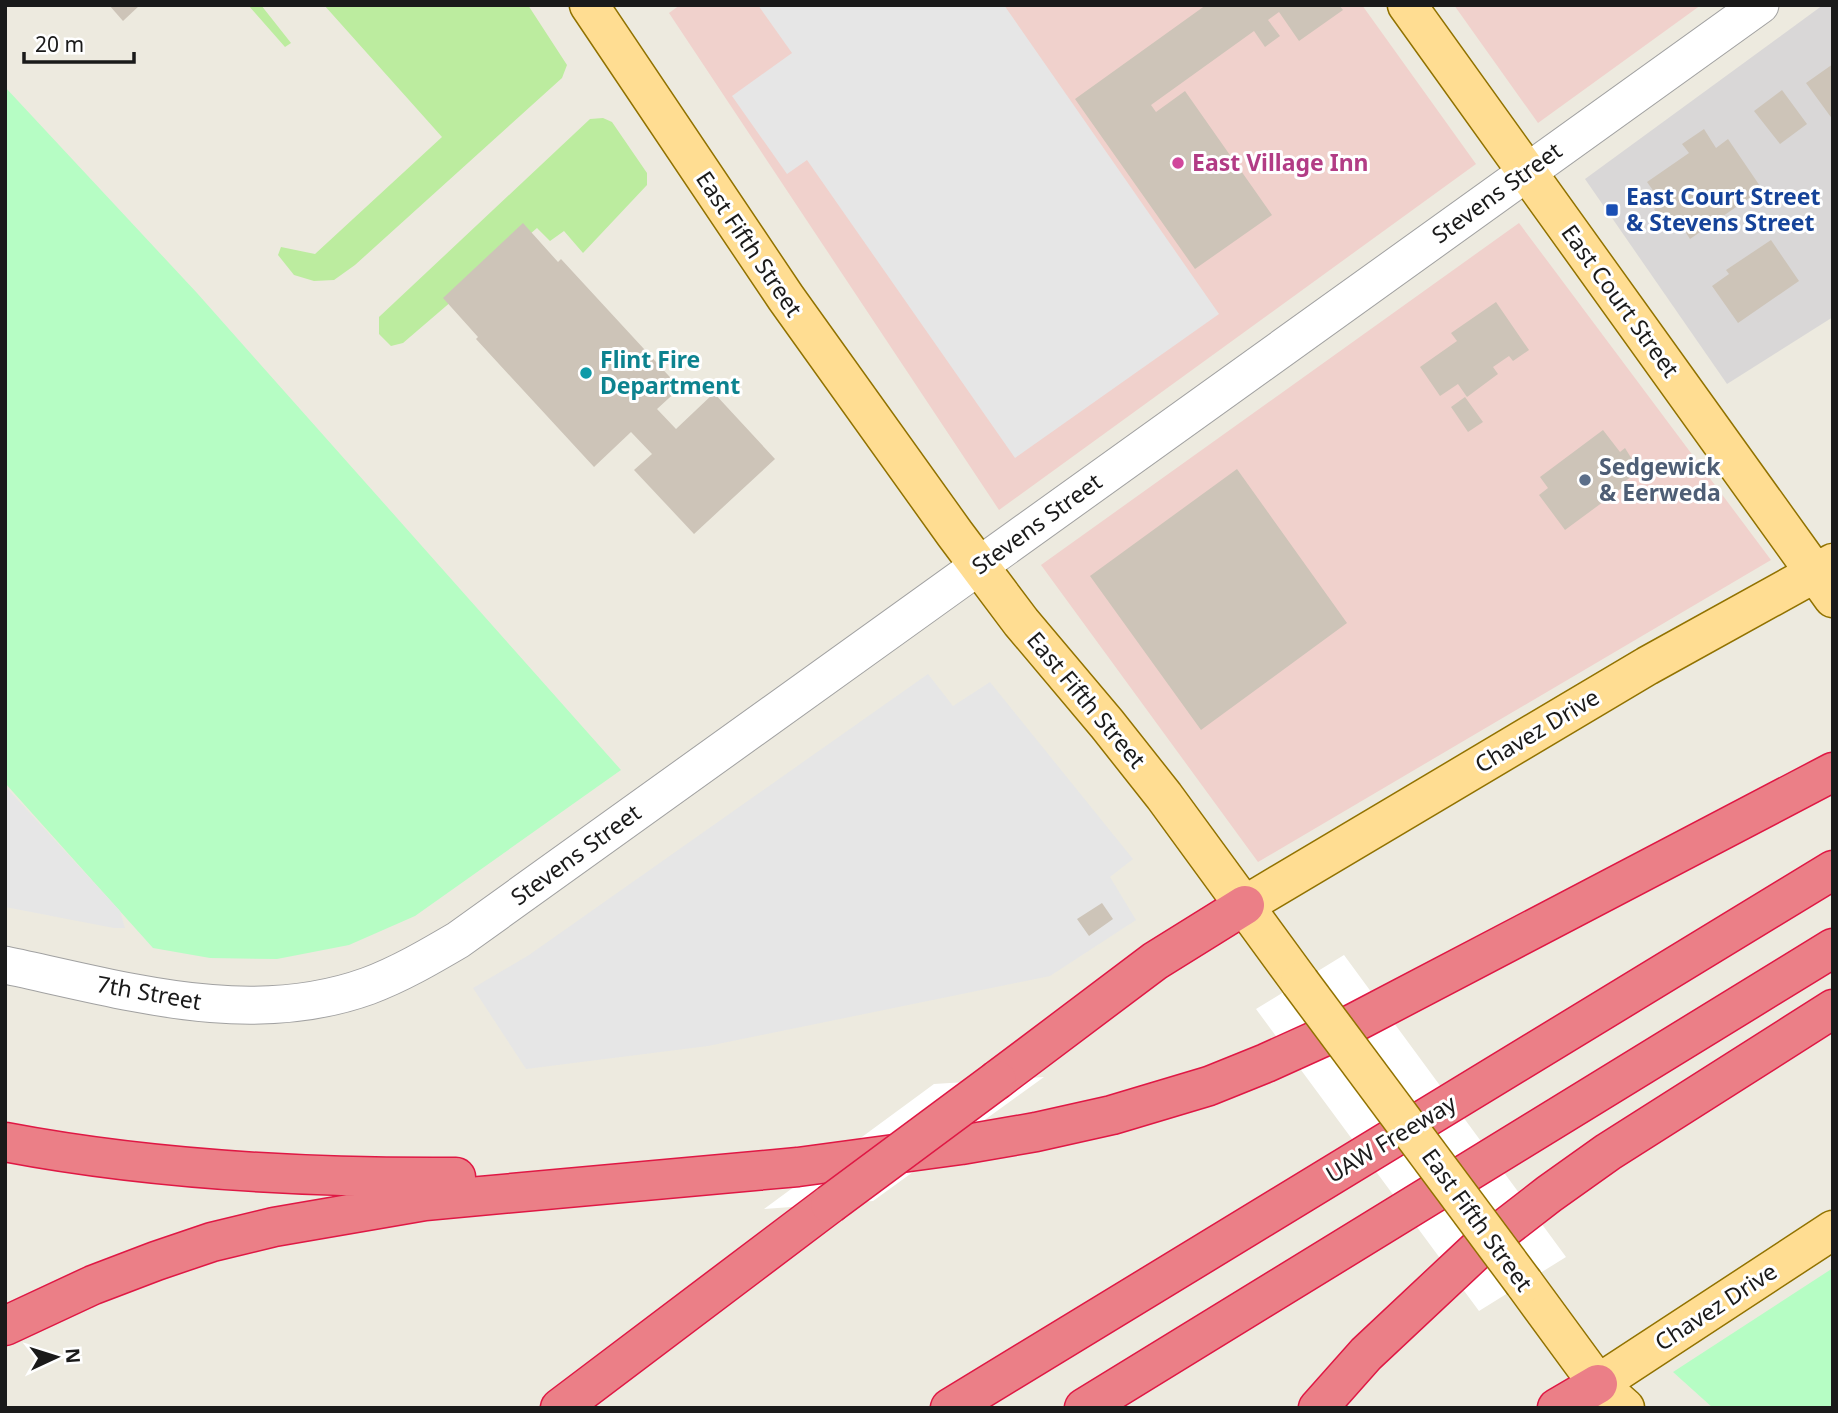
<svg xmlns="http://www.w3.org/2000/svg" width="1838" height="1413" viewBox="0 0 1838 1413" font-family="'Noto Sans',sans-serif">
	<rect width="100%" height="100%" fill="#edeadf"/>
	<path fill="#d9d7d7" d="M1823,5H1833V317L1727,384L1585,179Z"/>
	<path fill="#f0d1cc" d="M680,5H1362L1476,164L999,510L669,13Z
		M1454,5H1701L1538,123Z
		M1519,223L1771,560L1258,862L1041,565Z"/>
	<path fill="#bcec9f" d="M248,5H261L291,43L285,47Z
		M324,5H528L567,65L562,78L355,265L334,280L314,281L294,275L278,255L281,247L315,254L442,137Z
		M603,118L612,122L647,173V185L583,253L564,231L550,241L537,228L403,343L391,346L379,334V317L590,119Z"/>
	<path fill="#b6fdc4" d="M5,87L197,293L621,770L415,916L349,945L277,959L210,958L153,948L5,783Z
		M1833,1268V1408H1713L1673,1372Z"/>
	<path fill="#e6e6e6" d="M758,5H1004L1219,314L1015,458L807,160L787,174L732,96L792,53Z
		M928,674L953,706L990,682L1133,859L1110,877L1136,920L1050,976L708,1046L526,1069L473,988L529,955Z
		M5,786L120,911L125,928H114L5,907Z"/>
	<path fill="#fff" d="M1344,955L1566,1257L1479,1311L1256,1009Z
		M1044,1077L873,1201L764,1209L934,1084Z"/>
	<path fill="#cdc4b8" d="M109,5H140L123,21Z
		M1206,5H1339L1343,10L1299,41L1279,12L1268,20L1280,36L1265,47L1254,31L1151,105L1156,112L1185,91L1272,215L1195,269L1075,99Z
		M1833,64V120L1806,83Z
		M1782,90L1807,124L1780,144L1754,111Z
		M1704,129L1716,148L1728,139L1762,189L1690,239L1679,222L1668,229L1654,209L1662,203L1647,182L1689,153L1682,144Z
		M523,223L558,262L561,259L680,388L657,409L676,429L714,393L775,459L694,534L634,470L652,454L631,432L594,467L476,339L478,337L443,298Z
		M1771,240L1799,281L1738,323L1712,286L1729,274L1726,270Z
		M1496,302L1529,350L1513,361L1509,356L1493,367L1498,374L1467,397L1458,384L1440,396L1420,367L1457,341L1451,333Z
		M1465,397L1483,422L1468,432L1451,407Z
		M1603,430L1620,452L1625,448L1630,456L1634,462L1629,466L1635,474L1624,482L1626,485L1565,530L1539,495L1548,488L1540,477Z
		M1237,469L1347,623L1201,730L1090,576Z
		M1102,903L1113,919L1089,936L1077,919Z"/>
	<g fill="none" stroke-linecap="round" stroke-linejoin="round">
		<defs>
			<path id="minor" d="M5,965C124,990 249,1029 368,986C400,974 429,957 458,940L1760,5"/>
			<path id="major" d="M589,5L786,298L955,534L1021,622L1107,724L1164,796L1300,982
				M1407,5L1833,598
				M1245,905L1647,666L1833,563
				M1524,1283L1598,1384L1625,1408
				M1598,1384L1833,1230"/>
			<path id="highway" d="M997,1080L1155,961L1245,905
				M5,1142C152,1170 307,1178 456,1177
				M5,1326L93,1285L156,1261L212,1242L274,1227L425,1201L798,1167L961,1145L1036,1132L1112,1115L1209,1086L1266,1063L1350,1025L1833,772
				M560,1408L830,1204
				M950,1408L1833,870
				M1084,1408L1833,948
				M1318,1408L1366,1354L1478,1249L1549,1194L1608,1152L1833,1009
				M1557,1408L1598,1384"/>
		</defs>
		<use href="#minor" stroke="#a1a1a1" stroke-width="39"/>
		<use href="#major" stroke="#917200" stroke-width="41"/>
		<use href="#highway" stroke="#df1844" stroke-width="41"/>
		<use href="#minor" stroke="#fff" stroke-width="37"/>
		<use href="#major" stroke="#ffdd92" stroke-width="38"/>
		<use href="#highway" stroke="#eb7f87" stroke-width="38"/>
		<defs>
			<path id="major-bridge" d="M1300,982L1524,1283"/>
			<path id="highway-bridge" d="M830,1204L997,1080"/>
		</defs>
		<use href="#major-bridge" stroke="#917200" stroke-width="41" stroke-linecap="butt"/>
		<use href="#highway-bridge" stroke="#df1844" stroke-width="41" stroke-linecap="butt"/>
		<use href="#major-bridge" stroke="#ffdd92" stroke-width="38"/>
		<use href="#highway-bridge" stroke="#eb7f87" stroke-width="38"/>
	</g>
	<circle fill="#d1479c" stroke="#fff" stroke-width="2.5" cx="1178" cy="163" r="7"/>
	<rect fill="#1a4fb4" stroke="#fff" stroke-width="2.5" x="1605" y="203" width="14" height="14" rx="3.5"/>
	<circle fill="#0f9aa8" stroke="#fff" stroke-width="2.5" cx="586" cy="373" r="7"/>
	<circle fill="#5c6f8a" stroke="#fff" stroke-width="2.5" cx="1585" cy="480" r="7"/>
	<g text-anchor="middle" stroke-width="6" stroke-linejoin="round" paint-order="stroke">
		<g font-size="23" font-weight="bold" fill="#b23c85" stroke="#fff" text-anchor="start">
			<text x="1192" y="171">East Village Inn</text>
		</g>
		<g font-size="23" fill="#1a1a1a" stroke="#fff">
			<text transform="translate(1497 193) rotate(-36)" y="8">Stevens Street</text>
			<text transform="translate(749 244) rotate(56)" y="8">East Fifth Street</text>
			<text transform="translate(1620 301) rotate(54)" y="8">East Court Street</text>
			<text transform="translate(1037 524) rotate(-36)" y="8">Stevens Street</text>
			<text transform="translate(1086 700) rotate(50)" y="8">East Fifth Street</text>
			<text transform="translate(1537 731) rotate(-31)" y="8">Chavez Drive</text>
			<text transform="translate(576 855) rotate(-36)" y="8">Stevens Street</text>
			<text transform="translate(149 993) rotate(10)" y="8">7th Street</text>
			<text transform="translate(1391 1139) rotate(-31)" y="8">UAW Freeway</text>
			<text transform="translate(1477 1220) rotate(54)" y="8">East Fifth Street</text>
			<text transform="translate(1716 1307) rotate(-33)" y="8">Chavez Drive</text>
		</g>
		<g font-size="23" font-weight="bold" fill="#164399" stroke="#fff" text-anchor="start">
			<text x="1626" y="205">East Court Street<tspan x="1626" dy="26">&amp; Stevens Street</tspan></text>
		</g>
		<g font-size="23" font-weight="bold" fill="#0d838f" stroke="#fff" text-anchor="start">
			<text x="600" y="368">Flint Fire<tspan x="600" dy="26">Department</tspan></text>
		</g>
		<g font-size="23" font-weight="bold" fill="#4e5e75" stroke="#fff" text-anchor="start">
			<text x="1599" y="475">Sedgewick<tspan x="1599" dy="26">&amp; Eerweda</tspan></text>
		</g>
	</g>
	<rect width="1838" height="1413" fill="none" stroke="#1a1a1a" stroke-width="14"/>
	<g transform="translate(56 1357) rotate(86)" stroke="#ffffff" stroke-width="5" paint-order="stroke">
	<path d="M0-5L12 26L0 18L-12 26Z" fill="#1a1a1a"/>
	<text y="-10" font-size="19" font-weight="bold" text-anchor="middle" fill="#1a1a1a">N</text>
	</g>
	<path d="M24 52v10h110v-10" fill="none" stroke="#1a1a1a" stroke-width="3.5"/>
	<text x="35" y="52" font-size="21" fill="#1a1a1a" stroke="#ffffff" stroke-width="5" paint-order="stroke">20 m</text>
</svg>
